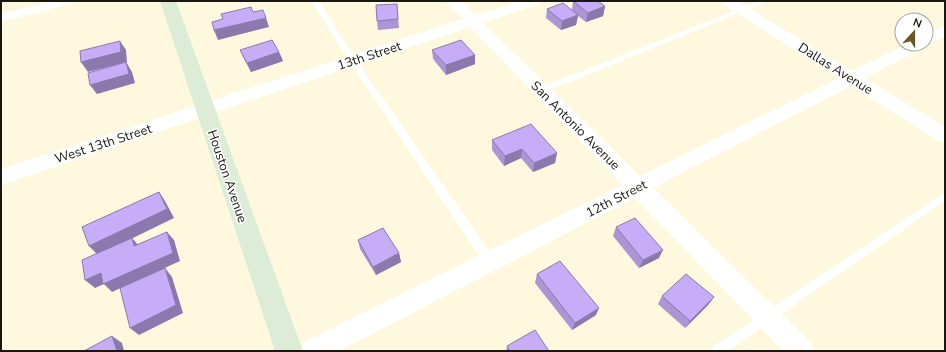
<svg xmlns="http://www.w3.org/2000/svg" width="946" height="352" viewBox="0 0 946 352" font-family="'Nunito Sans',sans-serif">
	<rect width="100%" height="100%" fill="#fdf8de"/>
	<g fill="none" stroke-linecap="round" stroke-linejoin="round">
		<path fill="#fff" fill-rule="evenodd" d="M311,1H319L356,60L494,258L496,262L494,266L490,267L486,266L349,61Z
			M759,1H769L545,92L542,93L538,90L539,88Z
			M945,192V201L728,351H711L712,347Z"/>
		<path fill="#fff" fill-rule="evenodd" d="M50,1H74L72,4L1,22V14Z
			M446,1H461L476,15L520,1H541L539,4L483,23L640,176L839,78L722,4L720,1H737L852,71L907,44H926V34L945,26V37L926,45L925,47L865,78L945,127V143L938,141L851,86L653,188L810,342L814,351H783L635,198L339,351H300L304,342L622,185L470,27L1,185V169L463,19Z"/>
		<path fill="#dcecd6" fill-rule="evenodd" d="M160,1H176L303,351H275Z"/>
	</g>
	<path fill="#ab95d4" d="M573,1L605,6L603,16L586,22L578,16L576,25L561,30L546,18L547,9L572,10Z
		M397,4L399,28L378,30L377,21Z
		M240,50L279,52L283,61L251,72L244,59Z
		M432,50L475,55V64L446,75L433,59Z
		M492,140L557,153L555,163L533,172L521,158L504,166L492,150Z
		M616,227L659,258L639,268L613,236Z
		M358,240L399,253L401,262L376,275L360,249Z
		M537,274L596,315L572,330L535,283Z
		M662,296L714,297L708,305L685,328L658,304Z
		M507,346L549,351H506Z"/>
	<path fill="#8b79ad" d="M605,6L603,16L586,22L588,13Z
		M578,15L576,25L561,30L562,21Z
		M266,18L269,27L218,40L214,30Z
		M120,41L126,50L127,62L88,72L81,62Z
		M279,52L283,61L251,72L247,63Z
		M475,55V64L446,75V65Z
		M126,62L132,72L135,83L97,94L90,85Z
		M522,149L521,158L504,166L505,156Z
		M557,153L555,163L533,172L534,163Z
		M159,192L165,201L174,218L98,255L89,246Z
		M167,232L174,240L180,261L112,292L104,284L95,288L85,280L101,273Z
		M132,238L140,247L134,246Z
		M663,250L659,258L639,268L643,260Z
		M399,253L401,262L376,275L373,267Z
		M165,268L172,277L183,313L139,335L130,328Z
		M714,297L708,305L685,328L690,321Z
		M599,308L596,315L572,330L575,323Z
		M112,336L122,343L124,351H117Z"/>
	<path fill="#c7adf7" stroke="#8b79ad" d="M573,1H598L605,6L588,13Z
		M563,3L578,15L562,21L547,9Z
		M397,4L398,19L377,21L376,5Z
		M251,7L253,12L263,10L266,18L214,30L212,22L223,19L221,14Z
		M272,40L279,52L247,63L240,50Z
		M461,40L475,55L446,65L432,50Z
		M120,41L121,52L81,62L80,51Z
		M126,62L129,74L90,85L88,73Z
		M531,124L557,153L534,163L522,149L505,156L492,140Z
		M159,192L167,209L89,246L82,227Z
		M635,218L663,250L643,260L616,227Z
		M383,228L399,253L373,267L358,240Z
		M167,232L173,253L103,284L101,273L85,280L82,260L132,238L134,246Z
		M560,261L599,308L575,323L537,274Z
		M165,268L176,305L130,328L120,288Z
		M686,274L714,297L690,321L662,296Z
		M535,330L549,351H510L507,346Z
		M112,336L117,351H84Z"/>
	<g text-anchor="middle" stroke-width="3" stroke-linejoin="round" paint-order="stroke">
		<g font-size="13" fill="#19170f" stroke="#fff">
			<text transform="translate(369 55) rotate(-18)" y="5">13th Street</text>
			<text transform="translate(836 68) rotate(32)" y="5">Dallas Avenue</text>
			<text transform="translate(576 125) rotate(45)" y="5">San Antonio Avenue</text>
			<text transform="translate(103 143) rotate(-18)" y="5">West 13th Street</text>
			<text transform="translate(228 176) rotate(71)" y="5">Houston Avenue</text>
			<text transform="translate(616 198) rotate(-27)" y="5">12th Street</text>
		</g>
	</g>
	<rect width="946" height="352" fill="none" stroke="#19170f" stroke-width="4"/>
	<g transform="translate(914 32) rotate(21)"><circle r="19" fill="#ffffff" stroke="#a3a29f"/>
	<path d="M0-3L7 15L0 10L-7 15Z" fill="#685725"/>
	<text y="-6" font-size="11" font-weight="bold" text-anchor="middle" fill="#19170f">N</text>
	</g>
</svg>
